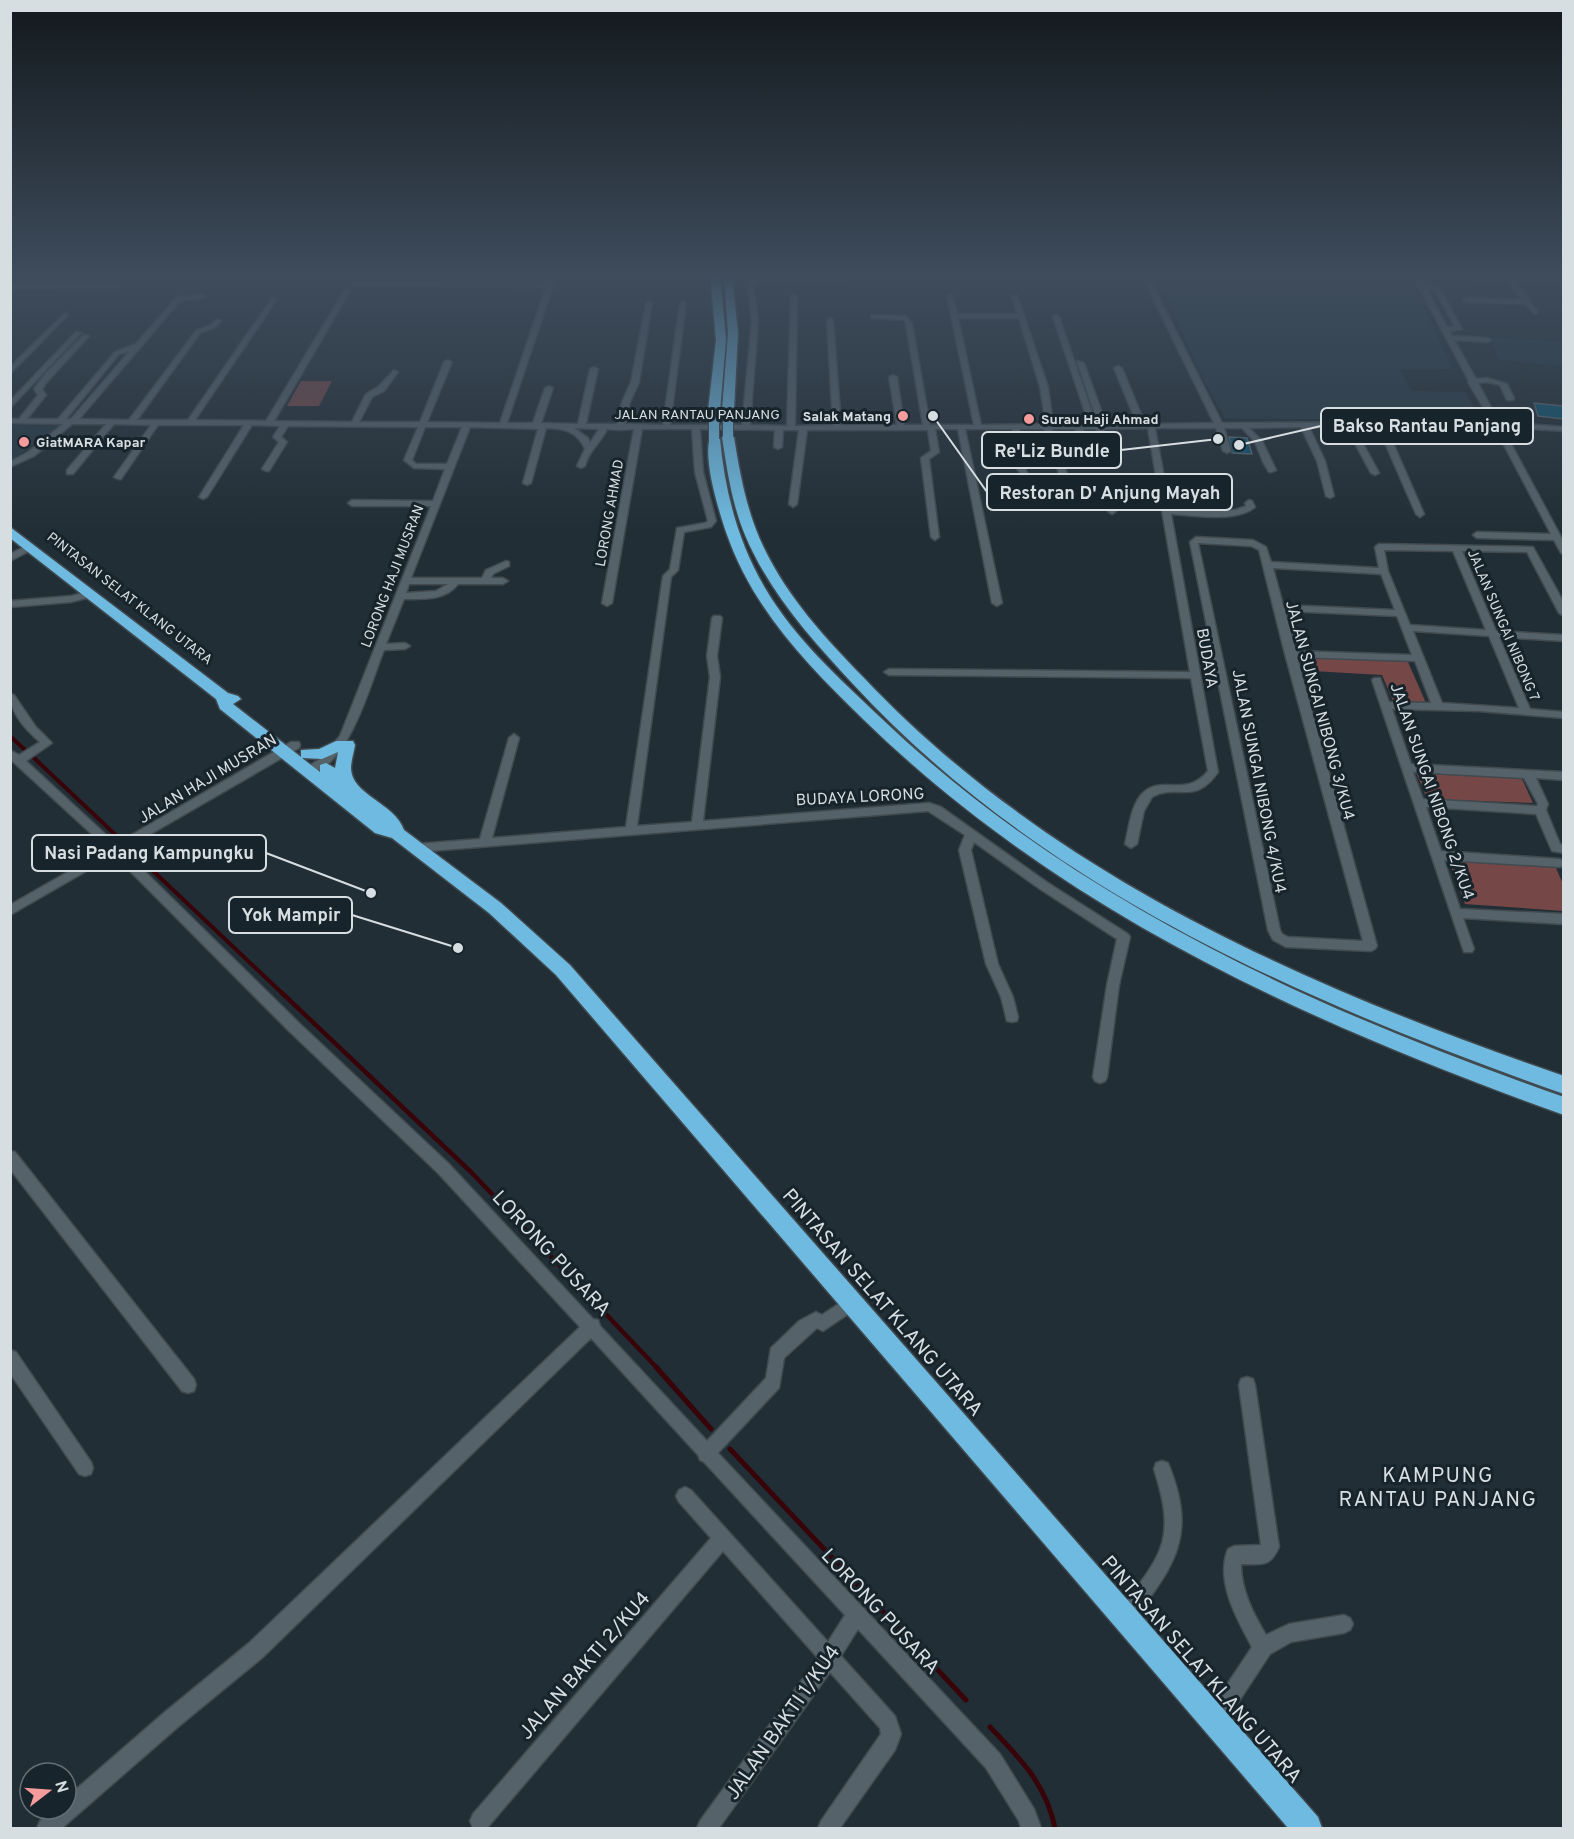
<svg xmlns="http://www.w3.org/2000/svg" width="1574" height="1839" viewBox="0 0 1574 1839" font-family="Overpass,sans-serif">
	<rect width="100%" height="100%" fill="#222e35"/>
	<path fill="#273943" d="M1162,284L1413,286L1453,369L1400,370L1412,391L1465,392L1481,419H1225L1198,369Z
		M1490,337L1563,342V369L1562,366L1499,360Z
		M11,425L58,426L11,461Z"/>
	<path fill="#754747" d="M301,381H332L319,406H287Z
		M1307,657L1408,662L1426,703L1393,701L1382,675L1312,671Z
		M1416,772L1522,779L1533,803L1427,799Z
		M1448,859L1555,866L1563,884V911L1465,904Z"/>
	<g fill="none" stroke-linecap="round" stroke-linejoin="round">
		<path stroke="#37040a" stroke-width="4" d="M10,736L25,750
			M34,758L121,840
			M131,850L284,995"/>
		<path stroke="#37040a" stroke-width="4.5" d="M282,993L471,1172L658,1369"/>
		<path stroke="#37040a" stroke-width="5" d="M656,1367L711,1429
			M730,1449L966,1700
			M990,1727C1020,1758 1046,1784 1055,1828"/>
	</g>
	<path fill="#0d536f" stroke="#56646b" stroke-width="1.5" d="M1534,403L1563,406V419L1538,416Z
		M1229,437L1247,438L1252,454L1232,453Z"/>
	<g fill="none" stroke-linecap="round" stroke-linejoin="round">
		<defs>
			<path id="minor" d="M357,274H502L499,276L277,279L274,277L277,275Z
				M551,274H557L507,423H533L545,388L549,386L553,388L541,423L578,424L590,369L594,367L598,369L586,424H617L622,402L631,382L646,303L649,301L652,303L639,382L630,402L625,424L663,425L680,303L683,301L686,303L670,425H742L752,321L746,274H752L753,278L845,277L847,274H853L847,281L753,282L758,321L750,425L787,426L791,296L794,294L797,296L795,426L833,425L827,320L830,318L833,320L841,425H897L889,377L893,375L897,377L904,425H923L906,324L904,320L871,318V316L873,315L906,316L912,324L930,425H974L947,296L950,294L953,296L957,314H1017L1012,296L1017,295L1048,387L1053,424H1089L1053,317L1056,315L1059,317L1096,424H1098L1077,361L1084,363L1106,424H1137L1114,368L1118,366L1122,368L1145,424L1214,423L1141,274H1147L1222,423L1492,422L1468,382L1469,381L1412,274H1418L1424,284L1440,288L1462,329L1449,331L1452,336L1488,338L1491,340L1488,342L1454,340L1476,379L1487,378L1507,384L1514,398L1513,400H1507L1500,385L1487,382L1478,383L1499,422L1564,427V431L1502,427L1561,537L1564,542V554L1561,553L1554,540L1477,538L1473,535L1477,532L1551,534L1494,426L1399,427L1390,436L1424,514L1420,517L1416,514L1382,436L1390,427H1354L1379,473L1375,475L1371,473L1346,427H1309L1325,461L1334,496L1330,498L1326,496L1317,461L1301,427L1249,428L1262,441L1276,470L1272,472H1269L1263,462L1255,442L1242,428H1224L1231,451L1227,453L1223,451L1216,428H1155L1170,509L1224,511L1235,510L1246,506L1245,503L1249,500L1252,501L1255,507C1237,523 1194,515 1171,514L1218,772C1195,806 1177,783 1152,797L1144,811L1137,844L1131,848L1125,844C1129,828 1131,803 1144,792C1163,775 1186,798 1208,771L1191,678L889,675L884,672L889,669L1190,672L1159,493L1111,491L1116,511L1112,514L1108,511L1103,490L1112,486L1158,488L1148,428L1104,429L1113,455L1109,457L1105,455L1096,429H1083L1100,464L1096,466L1092,464L1075,429H1052L1062,454L1070,487L1066,489L1062,487L1054,454L1044,429H1020V454L1027,473L1023,475C1010,467 1012,443 1012,429H965L1002,603L997,606L992,603L958,429H935L939,452L929,459L939,537L935,540L931,537L921,458L931,451L928,430H807L797,504L793,507L789,504L799,430H783L782,447L778,449L774,447L775,430L700,429L703,472L716,521L711,527L684,532L678,570L671,577L637,826L692,822L710,677L707,656L712,618L714,616H720L722,618L717,656L720,677L703,821L929,803L941,807L1048,883L1128,934L1130,937L1119,985L1107,1077L1105,1081L1100,1083L1095,1081L1093,1077L1107,985L1117,939L1040,889L974,842L971,850L998,964L1013,997L1018,1017L1017,1021L1012,1022L1007,1021L1001,997L986,964L959,850L965,835L928,811L417,852L413,851L411,848L413,845L417,844L480,839L509,738L514,734L519,738L492,838L626,827L663,576L670,569L677,528L705,523L708,521L695,472L692,429H642L612,603L607,606L602,603L634,429L620,430L607,429C601,443 588,451 585,466L581,468L577,466L585,449C577,431 563,428 546,428L531,483L527,485L523,483L538,429L470,427L411,578H482L486,570L506,561L509,562V566L493,574L491,578H503L508,581L503,584H458C445,601 422,599 404,599L386,644L405,643L410,646L405,649L384,650C369,687 351,761 310,775L306,774L305,771L306,768L323,757L340,736L431,506H352L348,503L352,500L433,501L445,469L414,468L404,460L418,427L288,426L281,437L287,442L269,471H266L262,469L279,442L273,437L280,426L252,425L207,497L203,499L199,497L244,425H158L121,479H118L114,477L151,425L114,424L73,474H67V470L106,424H72L34,456L10,467V462L28,452L63,424L10,423V419H19L38,395L34,389L46,373L84,335L89,336L46,383L42,389L46,395L27,419H58L115,352L136,344L176,298L202,294L204,295V297L180,301L79,419L129,420L196,331L211,325L216,320H220L221,321L215,327L200,333L137,420H188L272,298L274,297L277,299L195,420L266,421L344,291L347,289L350,291L274,421L352,422L366,394L378,387L394,370L398,372L384,391L372,397L359,422H420L444,362L448,360L452,362L427,422L500,423L546,287L354,286L351,284L354,282L548,283ZM1426,288L1435,290L1455,327H1447ZM958,318H1019L1040,387L1046,424L981,425ZM130,351L71,419H66L119,354ZM425,427H462L447,464H416L412,460ZM574,428L599,429L590,443L588,438ZM409,584H448L436,591L406,593Z
				M1505,274H1510L1511,276L1564,277V281L1514,280L1538,312L1535,314L1525,304L1466,302L1463,300L1466,298L1522,300L1507,280L1448,279L1445,277L1448,275L1505,276Z
				M118,284L121,286L120,287L10,289V285Z
				M65,313L68,315L67,316L10,374V367Z
				M76,332L81,333L10,408V401Z
				M1196,537L1253,540L1266,547L1271,562L1379,568L1375,547L1379,544L1533,547L1564,603V616L1559,613L1527,552L1462,551L1496,631L1564,635V641L1499,637L1530,709L1564,712V718L1479,711L1392,709L1411,764L1564,772V780L1536,778L1548,804L1546,810L1560,844L1564,845V853L1552,851L1536,814L1426,807L1441,851L1559,859L1564,861L1563,866L1559,867L1444,860L1460,909L1564,914V924L1463,918L1474,949L1472,952H1464L1372,680L1374,678H1380L1389,702L1431,703L1415,661L1297,657L1377,946L1375,949L1371,951L1286,947L1273,940L1268,930L1190,542ZM1198,543L1251,546L1259,550L1285,654L1363,941L1288,937L1282,934L1280,930ZM1384,550L1453,551L1486,630L1410,625L1388,571ZM1273,568L1381,574L1395,610L1283,605ZM1285,611L1397,616L1412,655L1296,651ZM1413,631L1489,636L1519,708L1442,703ZM1413,772L1524,778L1538,804L1537,806L1423,799Z
				M30,544L34,547L33,549L10,561V554Z
				M91,591L96,594L94,596L71,602L10,607V601L71,596Z
				M10,694L14,695L36,727L52,743L26,761L116,844L291,742H299L300,745L299,748L123,850L299,1023L448,1163L593,1319L598,1320L600,1326L707,1441L766,1378L771,1348L799,1321L816,1312L822,1315L852,1295L857,1298L860,1303L857,1308L823,1331L817,1328L784,1358L779,1388L718,1453L1000,1754L1034,1809L1041,1828H1021L1019,1821L986,1768L858,1629L841,1656L895,1716L901,1734L895,1750L840,1828H818L821,1821L881,1734L880,1728L830,1672L719,1828H697L700,1821L818,1658L723,1551L487,1828H473L470,1821L473,1814L711,1538L679,1502L676,1496L679,1490L685,1487L691,1490L828,1642L845,1615L704,1462L700,1460L698,1455L591,1338L263,1657L179,1726L62,1828H37L40,1821L54,1809H66V1798L165,1712L249,1643L580,1327L438,1173L289,1031L114,855L10,915V905L108,849L10,759V750L19,755L40,742C26,730 10,713 10,694Z
				M10,1151L15,1152L194,1379L196,1385L194,1391L188,1393L182,1391L10,1169Z
				M10,1350L16,1352L91,1462L93,1468L91,1474L85,1476L79,1474L10,1373Z
				M1247,1377L1253,1379L1255,1385L1279,1547C1270,1568 1261,1564 1241,1564C1241,1590 1253,1613 1266,1635L1289,1624L1344,1615L1350,1618L1353,1624L1350,1630L1344,1633L1291,1642L1270,1654L1222,1727L1215,1730L1208,1727L1205,1720L1208,1713L1252,1647C1237,1619 1215,1581 1228,1549L1234,1546L1261,1545L1239,1385L1241,1379Z
				M1162,1461L1168,1463C1198,1536 1175,1565 1131,1623L1125,1626L1119,1623L1116,1617L1119,1611C1162,1554 1177,1541 1154,1469L1156,1463Z"/>
			<path id="highway" d="M710,274H720L726,340L720,411L714,414L708,411L716,340Z
				M724,274L732,276L738,333L734,410L728,413L722,410L728,333Z
				M728,434L734,437C740,475 747,513 764,548C788,598 826,639 864,678C1052,877 1309,988 1564,1076V1094C1304,1002 1043,890 853,684C811,639 769,592 745,535C732,504 727,470 722,437Z
				M710,437L720,439C725,492 738,542 765,588C795,639 839,678 881,718C1073,901 1316,1010 1564,1097V1115C1306,1022 1063,913 864,720C807,665 752,608 726,532C718,508 703,460 710,437Z
				M10,527L228,693L238,696L241,699L233,704L301,757V750L319,749L336,741H353L355,745C354,752 351,761 351,768C351,795 395,803 404,830L501,903L570,965L1318,1817L1322,1828H1288L556,975L489,913L392,838L375,833L220,709L216,699L10,538ZM338,752L335,768L326,763L320,765V772L302,758L322,759Z"/>
		</defs>
		<use href="#minor" stroke="#404a4f" stroke-width="3"/>
		<use href="#highway" stroke="#404a4f" stroke-width="3"/>
		<use href="#minor" fill="#55626a" fill-rule="evenodd"/>
		<use href="#highway" fill="#6ebae0" fill-rule="evenodd"/>
		<defs>
			<path id="highway-bridge" d="M728,410V437
				M714,411V439"/>
		</defs>
		<use href="#highway-bridge" stroke="#404a4f" stroke-width="12" stroke-linecap="butt"/>
		<use href="#highway-bridge" stroke="#6ebae0" stroke-width="10"/>
	</g>
	<linearGradient id="sky" x2="0" y2="1"><stop stop-color="#13191d"/><stop offset="0.52" stop-color="#3e4c5c"/><stop offset="1" stop-color="#3e4c5c" stop-opacity="0"/></linearGradient>
	<rect width="1574" height="531" fill="url(#sky)"/>
	<g fill="#f59b9c" stroke="#18242b" stroke-width="2">
		<circle cx="903" cy="416" r="6"/>
		<circle cx="1029" cy="419" r="6"/>
		<circle cx="24" cy="442" r="6"/>
	</g>
	<g text-anchor="middle" stroke-width="6" stroke-linejoin="round" paint-order="stroke">
		<g font-size="14" fill="#d6dee2" stroke="#18242b">
			<text x="697" y="419">JALAN RANTAU PANJANG</text>
			<text transform="translate(609 513) rotate(-80)" y="5">LORONG AHMAD</text>
			<text transform="translate(392 576) rotate(-69)" y="5">LORONG HAJI MUSRAN</text>
			<text transform="translate(130 598) rotate(38)" y="5">PINTASAN SELAT KLANG UTARA</text>
			<text transform="translate(1504 625) rotate(67)" y="5">JALAN SUNGAI NIBONG 7</text>
		</g>
		<g font-size="14" font-weight="bold" fill="#d6dee2" stroke="#18242b" text-anchor="start">
			<text x="891" y="421" text-anchor="end">Salak Matang</text>
			<text x="1041" y="424">Surau Haji Ahmad</text>
			<text x="36" y="447">GiatMARA Kapar</text>
		</g>
		<g font-size="16" fill="#d6dee2" stroke="#18242b">
			<text transform="translate(1208 658) rotate(80)" y="6">BUDAYA</text>
			<text transform="translate(1321 710) rotate(75)" y="6">JALAN SUNGAI NIBONG 3/KU4</text>
			<text transform="translate(207 778) rotate(-31)" y="6">JALAN HAJI MUSRAN</text>
			<text transform="translate(1260 781) rotate(79)" y="6">JALAN SUNGAI NIBONG 4/KU4</text>
			<text transform="translate(1433 791) rotate(71)" y="6">JALAN SUNGAI NIBONG 2/KU4</text>
			<text transform="translate(860 796) rotate(-3)" y="6">BUDAYA LORONG</text>
		</g>
		<g font-size="20" fill="#d6dee2" stroke="#18242b">
			<text transform="translate(552 1253) rotate(47)" y="7">LORONG PUSARA</text>
			<text transform="translate(883 1302) rotate(49)" y="7">PINTASAN SELAT KLANG UTARA</text>
			<text transform="translate(881 1611) rotate(47)" y="7">LORONG PUSARA</text>
			<text transform="translate(584 1665) rotate(-49)" y="7">JALAN BAKTI 2/KU4</text>
			<text transform="translate(1202 1669) rotate(49)" y="7">PINTASAN SELAT KLANG UTARA</text>
			<text transform="translate(782 1722) rotate(-55)" y="7">JALAN BAKTI 1/KU4</text>
		</g>
		<g font-size="21" letter-spacing="1.5" fill="#d6dee2" stroke="#18242b">
			<text x="1438" y="1482">KAMPUNG<tspan x="1438" dy="24">RANTAU PANJANG</tspan></text>
		</g>
	</g>
	<path fill="none" stroke="#d6dee2" stroke-width="2" d="M1239 445L1321 426M1218 439L1121 450M933 416L987 492M371 893L266 853M458 948L352 915"/>
	<g fill="#d6dee2" stroke="#18242b" stroke-width="2">
		<circle cx="1239" cy="445" r="6"/>
		<circle cx="1218" cy="439" r="6"/>
		<circle cx="933" cy="416" r="6"/>
		<circle cx="371" cy="893" r="6"/>
		<circle cx="458" cy="948" r="6"/>
	</g>
	<g fill="#18242b" stroke="#d6dee2" stroke-width="2">
		<rect x="1321" y="408" width="212" height="36" rx="6"/>
		<rect x="982" y="432" width="139" height="36" rx="6"/>
		<rect x="987" y="474" width="245" height="36" rx="6"/>
		<rect x="32" y="835" width="234" height="36" rx="6"/>
		<rect x="229" y="897" width="123" height="36" rx="6"/>
	</g>
	<g font-size="18" text-anchor="middle" font-weight="bold" fill="#d6dee2">
		<text x="1427" y="432">Bakso Rantau Panjang</text>
		<text x="1052" y="457">Re'Liz Bundle</text>
		<text x="1110" y="499">Restoran D' Anjung Mayah</text>
		<text x="149" y="859">Nasi Padang Kampungku</text>
		<text x="291" y="921">Yok Mampir</text>
	</g>
	<rect width="1574" height="1839" fill="none" stroke="#d6dee2" stroke-width="24"/>
	<g transform="translate(48 1791) rotate(73)"><circle r="28" fill="#18242b" stroke="#646e74" stroke-width="1.5"/>
	<path d="M0-4.5L10 22L0 15L-10 22Z" fill="#f59b9c"/>
	<text y="-9" font-size="16" font-weight="bold" text-anchor="middle" fill="#d6dee2">N</text>
	</g>
</svg>
